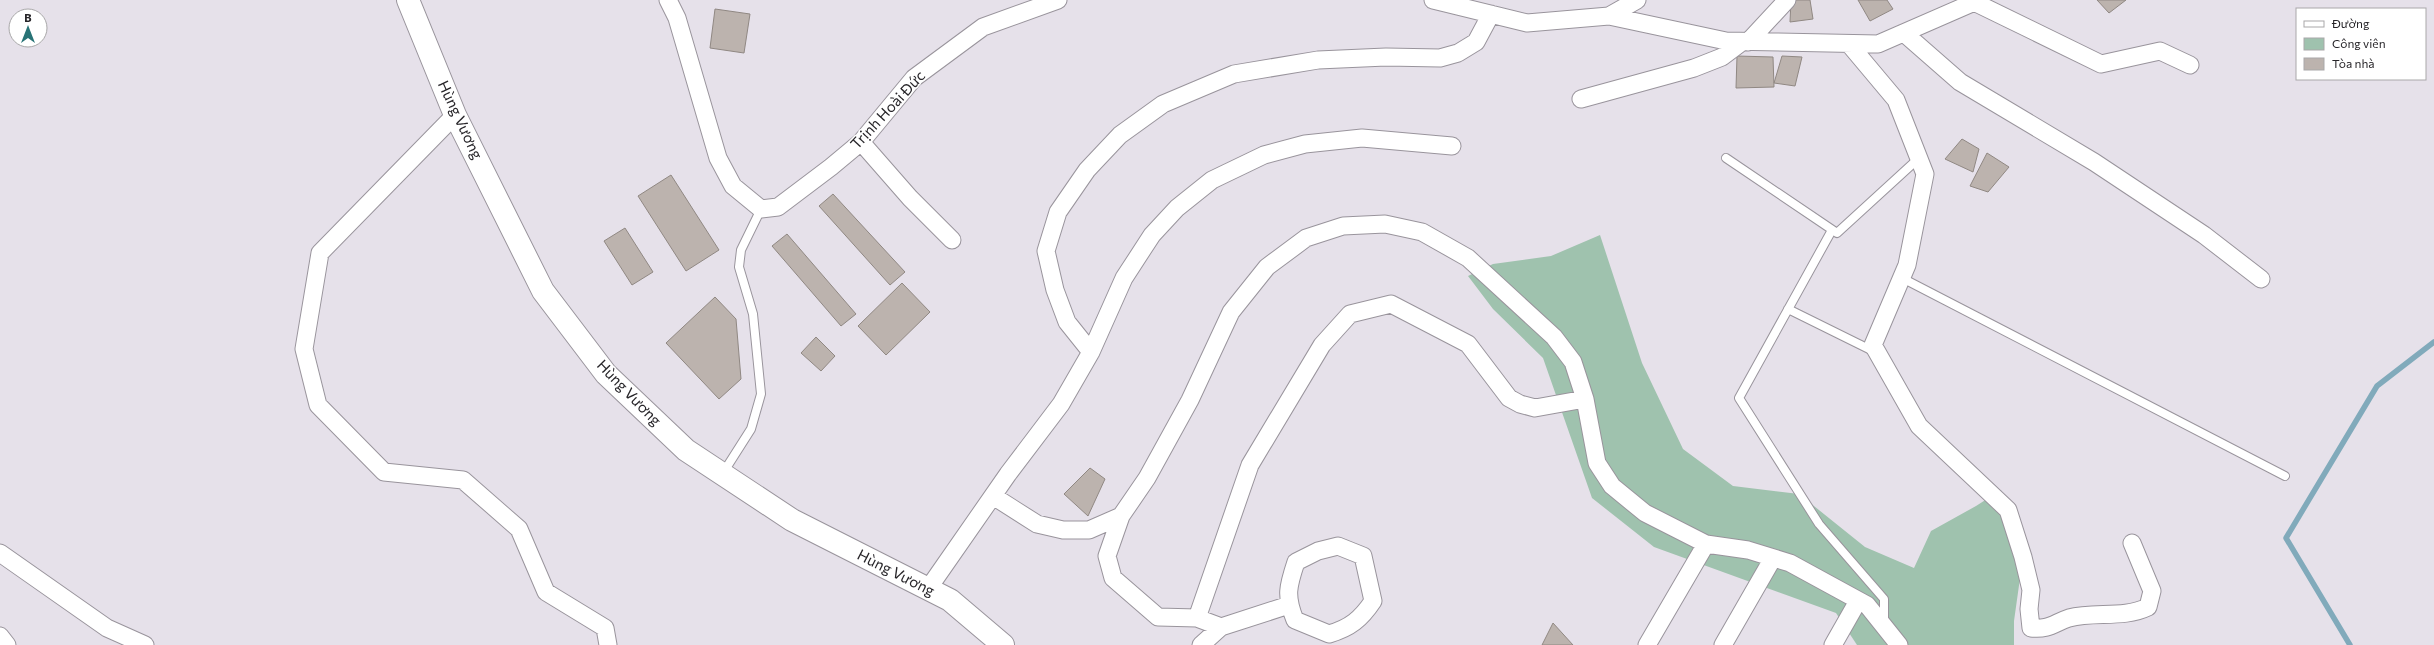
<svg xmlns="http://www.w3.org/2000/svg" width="2434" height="645" viewBox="0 0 2434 645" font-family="Commissioner,sans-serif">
	<rect width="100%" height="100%" fill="#e6e1ea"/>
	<path fill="#9fc2ae" d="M1600,235L1642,363L1683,449L1733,486L1799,494L1865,547L1914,568L1931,531L1976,506L2001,490L2022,564L2014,621V645H1857L1836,613L1654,547L1592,498L1543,358L1493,309L1468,276L1493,264L1551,256Z"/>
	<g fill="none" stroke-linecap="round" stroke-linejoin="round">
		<path stroke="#81aabb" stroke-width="5.5" d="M2350,645L2286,538L2377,386L2434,342"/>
	</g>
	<path fill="#bcb3ae" stroke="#908883" d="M1791,0H1810L1813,19L1790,22Z
		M1858,0H1887L1893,9L1870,21Z
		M2097,0H2126L2109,13Z
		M715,9L750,14L744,53L710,48Z
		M1737,56L1773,57L1774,87L1736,88Z
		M1782,56L1802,57L1795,86L1774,83Z
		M1962,139L1979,149L1973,172L1945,159Z
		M1987,153L2009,167L1988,192L1970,186Z
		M671,175L719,250L686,271L638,196Z
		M833,194L905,272L890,285L819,206Z
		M625,228L653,272L632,285L604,241Z
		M787,234L856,314L841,326L772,246Z
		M902,283L930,312L886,355L858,326Z
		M715,297L736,319L741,379L719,399L666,343Z
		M816,337L835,356L821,371L801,353Z
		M1090,468L1105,479L1088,516L1064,494Z
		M1553,623L1573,645H1542Z"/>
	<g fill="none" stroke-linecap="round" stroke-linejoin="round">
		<defs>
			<path id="service" d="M1726,158L1837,233L1919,158
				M1832,230L1739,398L1819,524L1884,599V623
				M1902,278L2285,476
				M1788,309L1875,352
				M723,473L751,429L761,394L753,314L739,267L741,250L761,209"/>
			<path id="minor" d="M668,0L677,18L718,158L733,186L761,209L778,207L831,167L861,142L914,78L983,27L1058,0
				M1433,0L1527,23L1609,16L1637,0
				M1974,2L2101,64L2160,51L2190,65
				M1609,16L1726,41L1878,44L1979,0
				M1904,33L1960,82L2094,162L2204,235L2261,279
				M1748,42L1787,0
				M1849,44L1896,100L1925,174L1907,265L1873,345L1919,426L2008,510L2023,557L2031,590L2029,609L2031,628C2049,630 2054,623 2069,618C2095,611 2123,619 2148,607L2152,591L2132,543
				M1581,99L1694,68L1722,57L1742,42
				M455,115L320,253L304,349L318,405L384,472L463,480L519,529L546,592L605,628L608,645
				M861,142L910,198L952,240
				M1091,352L1067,322L1055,290L1046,251L1058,212L1087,170L1120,135L1163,104L1234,74L1318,60L1386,57L1440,58L1458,53L1476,42L1491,14
				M993,496L1037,524L1063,530H1089L1121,516L1147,478L1190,400L1231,312L1267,267L1306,238L1343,226L1385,224L1422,232L1468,258L1554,337L1573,362L1585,399L1597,463L1612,486L1645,513L1706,544L1748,550L1790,563L1867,605L1899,645
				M1121,516L1107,556L1113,578L1158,617L1197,618L1250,465L1322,345L1350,314L1391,304L1468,344L1509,398L1520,404L1535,408L1585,399
				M1338,546L1363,556L1373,601C1361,619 1350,628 1329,634L1295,620C1285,596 1288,586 1296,562L1318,551Z
				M0,553L107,628L145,645
				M928,589L1008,474L1061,404L1091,352L1124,278L1152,235L1177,208L1212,180L1264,155L1305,144L1362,138L1452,146
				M1197,618L1221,627L1201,645
				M1221,627L1289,605
				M0,636L7,645
				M1647,645L1706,544
				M1723,645L1773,558
				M1833,645L1858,601"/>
			<path id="trunk" d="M408,0L455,115L543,291L606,374L686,450L792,520L950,600L1003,645"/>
		</defs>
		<use href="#service" stroke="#99949c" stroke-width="10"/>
		<use href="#minor" stroke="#99949c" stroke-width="19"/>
		<use href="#trunk" stroke="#99949c" stroke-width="24"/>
		<use href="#service" stroke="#fff" stroke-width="8"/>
		<use href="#minor" stroke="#fff" stroke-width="17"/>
		<use href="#trunk" stroke="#fff" stroke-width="22"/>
	</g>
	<g text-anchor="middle" stroke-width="3" stroke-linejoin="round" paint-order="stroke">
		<g font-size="15" fill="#272529" stroke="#fff">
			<text transform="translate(888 110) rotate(-47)" y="5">Trịnh Hoài Đức</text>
			<text transform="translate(460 120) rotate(65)" y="5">Hùng Vương</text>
			<text transform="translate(629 393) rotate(46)" y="5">Hùng Vương</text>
			<text transform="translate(896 573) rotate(27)" y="5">Hùng Vương</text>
		</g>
	</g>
	<rect x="2296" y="8" width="130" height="72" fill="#ffffff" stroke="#a9a8a9"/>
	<rect x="2304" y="21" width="20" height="6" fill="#ffffff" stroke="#a9a8a9"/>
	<text x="2332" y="28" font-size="12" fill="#272529">Đường</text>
	<rect x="2304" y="38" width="20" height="12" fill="#9fc2ae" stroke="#a9a8a9"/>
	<text x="2332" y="48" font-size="12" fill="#272529">Công viên</text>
	<rect x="2304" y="58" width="20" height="12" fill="#bcb3ae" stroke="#a9a8a9"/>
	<text x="2332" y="68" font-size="12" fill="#272529">Tòa nhà</text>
	<g transform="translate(28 28)"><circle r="19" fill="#ffffff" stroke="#a9a8a9"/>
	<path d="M0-3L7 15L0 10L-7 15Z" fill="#287376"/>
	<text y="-6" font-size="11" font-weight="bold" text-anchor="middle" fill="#272529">B</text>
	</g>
</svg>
